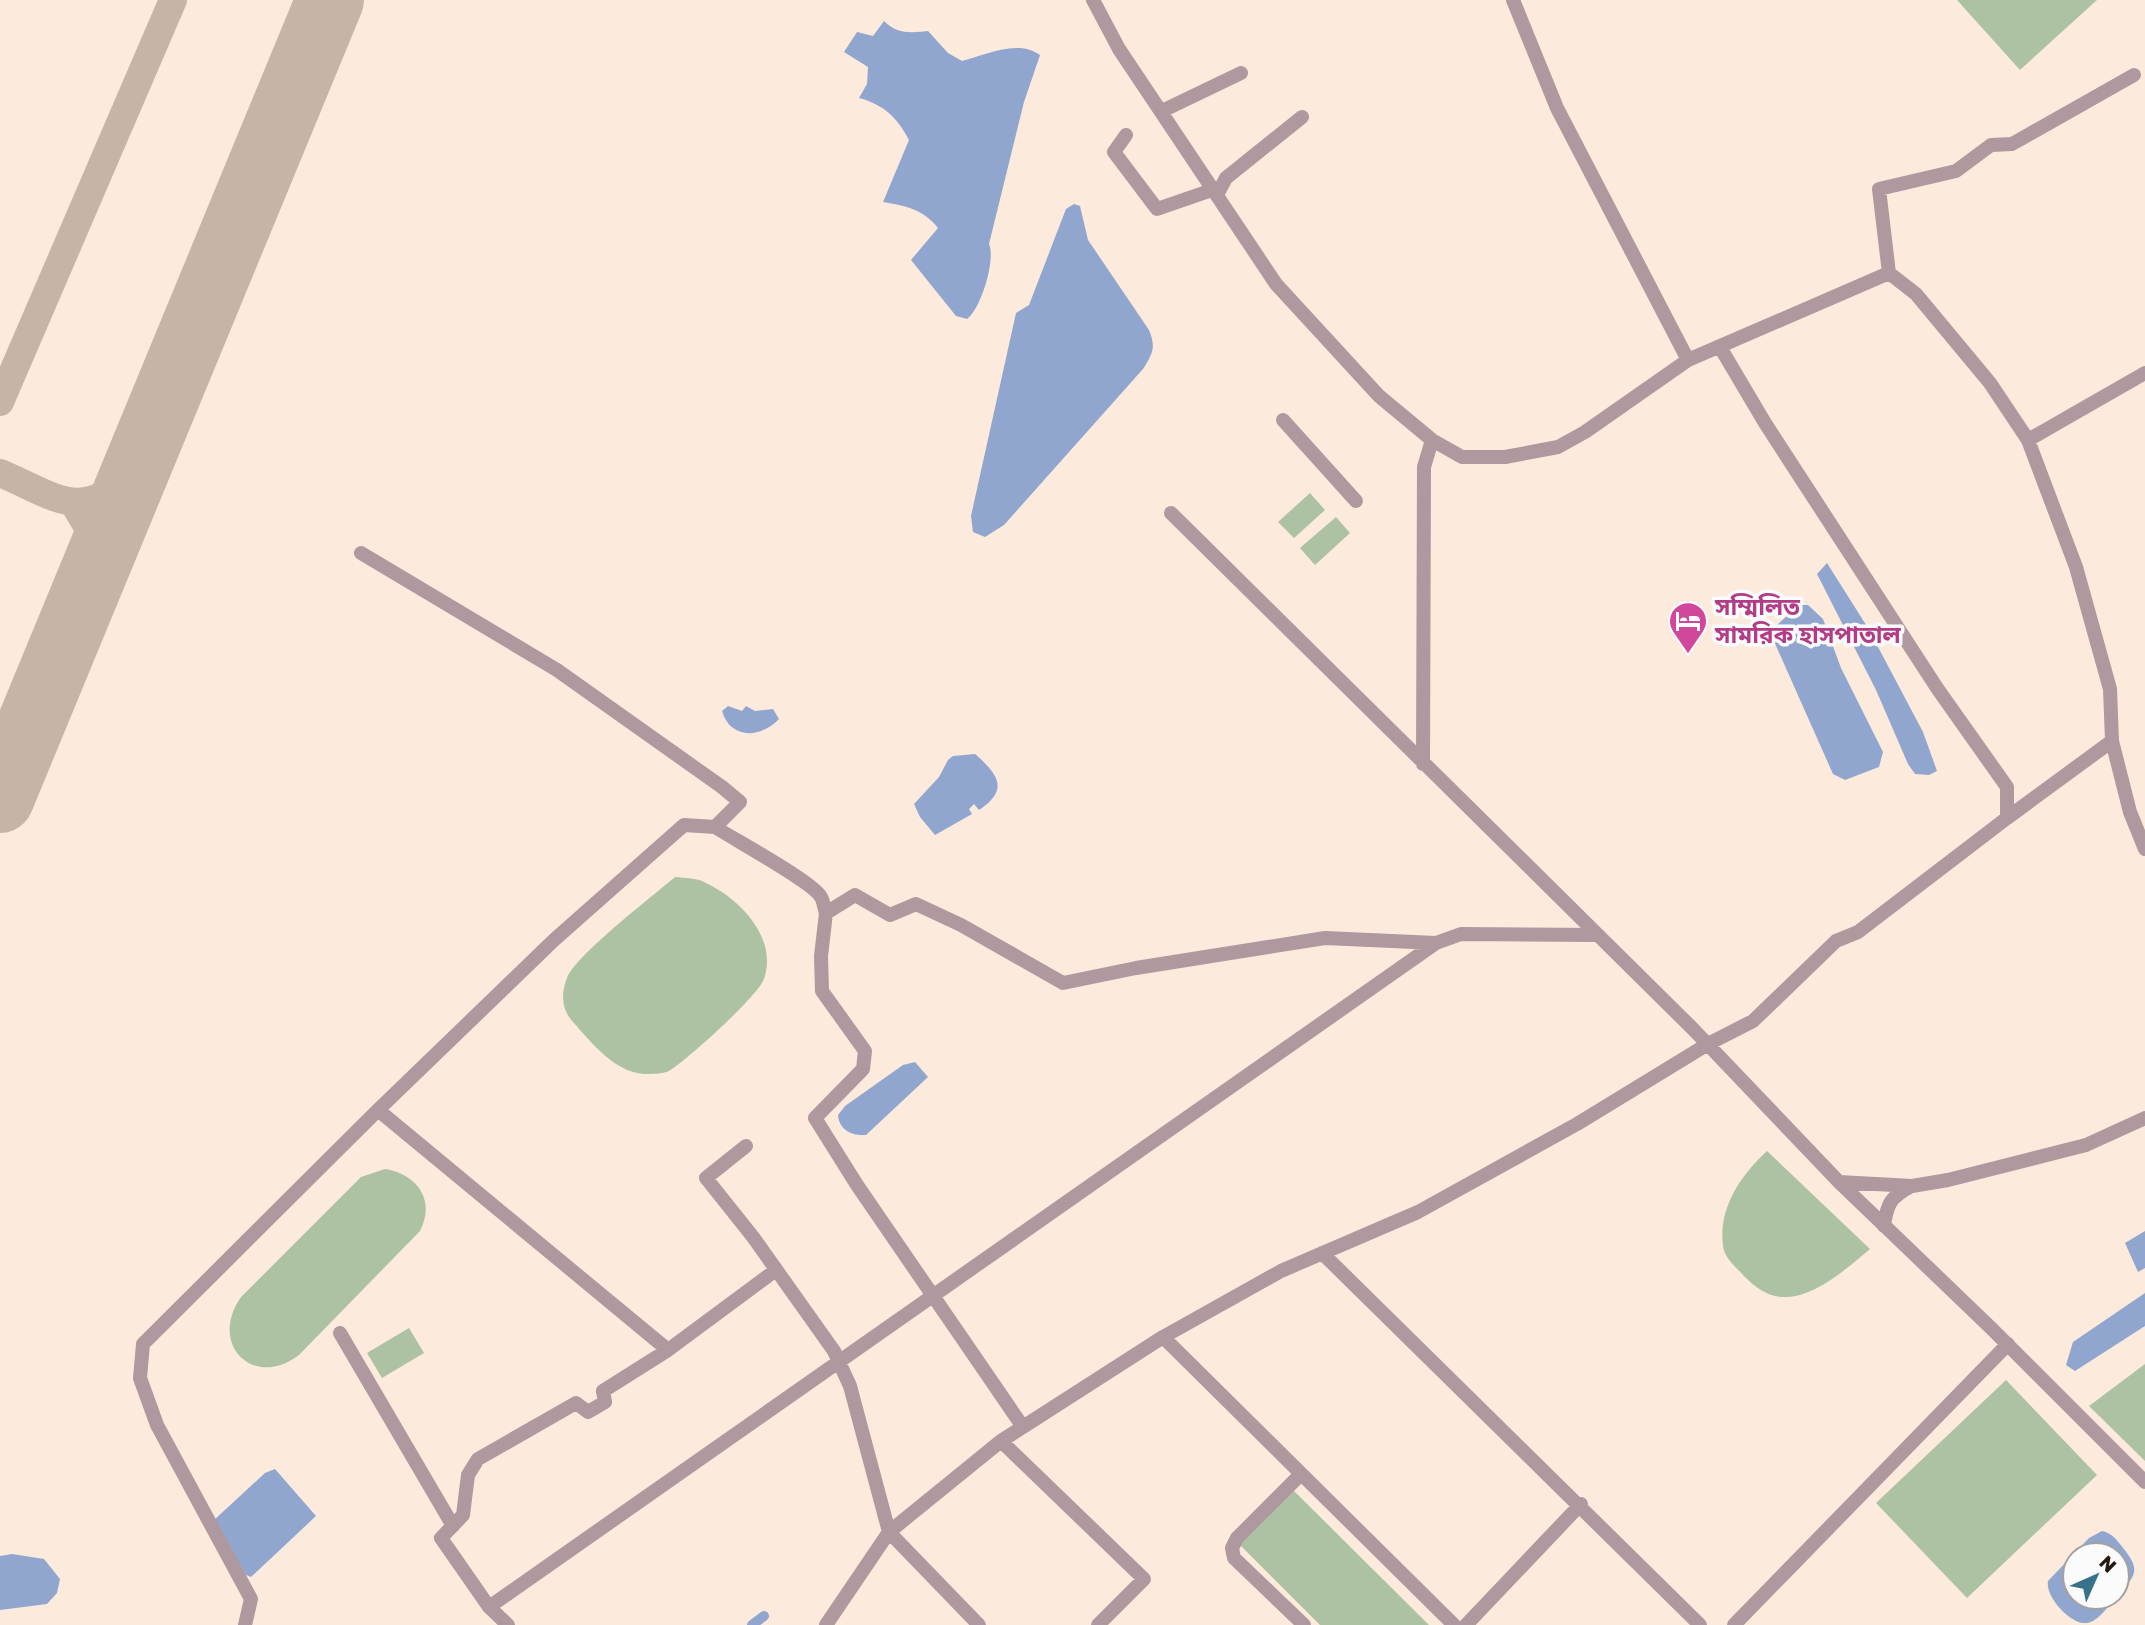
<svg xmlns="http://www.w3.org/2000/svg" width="2145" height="1625" viewBox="0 0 2145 1625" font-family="'Golos Text','Noto Sans Bengali',sans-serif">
	<rect width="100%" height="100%" fill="#fceadc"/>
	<path fill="#adc2a3" d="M1957,0H2097L2020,70Z
		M1310,493L1325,510L1294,538L1278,522Z
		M1336,517L1350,533L1315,565L1300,548Z
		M675,877C685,878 698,878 706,883C740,899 778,938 764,979C758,996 687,1060 669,1071C663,1074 651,1074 644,1074C614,1072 591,1042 573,1022C561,1009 561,993 567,978C576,955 653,896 675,877Z
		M1767,1151L1870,1249C1849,1267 1816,1296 1787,1297C1769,1298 1756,1288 1744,1276C1737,1268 1724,1258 1723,1246C1718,1208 1741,1175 1767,1151Z
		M385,1169C417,1174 436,1200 420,1231L299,1355C253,1390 208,1344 241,1297L361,1177Z
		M409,1328L424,1353L382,1378L367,1353Z
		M2145,1364V1461L2089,1406Z
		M2006,1380L2097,1475L1967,1598L1876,1503Z
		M1292,1489L1429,1625H1320L1238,1543Z"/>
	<path fill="#91a6cf" d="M884,21C897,34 910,33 928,31L948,53L962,61C986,55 1017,39 1040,55L1024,102L989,244C996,259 981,309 967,319L956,316L911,260L938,228C923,209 906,206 883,202L909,140C897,117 884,105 859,98L867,84L868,67L844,52L857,32L873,36Z
		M1074,204L1080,206L1088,240L1149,330C1156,347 1153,353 1143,369L1004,525L985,537L973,532L971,516L1016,313L1029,305L1066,209Z
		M1827,563L1868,628L1923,732L1937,771L1929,775L1915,774L1908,764L1876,690L1817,574Z
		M1799,605H1808L1823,619L1841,668L1883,752L1879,767L1845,780L1833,774L1773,639L1777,625Z
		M728,706L742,711L746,706L755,711L773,709L779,719C760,739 730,739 722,711Z
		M975,754C999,775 1009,790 979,810L974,804L969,809L972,814L935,835L920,817L914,804L939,777L948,760L953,756Z
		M915,1062L928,1077L866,1135C852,1136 839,1130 838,1115L845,1106L903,1065Z
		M2145,1231V1268L2138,1272L2125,1243Z
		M2145,1293V1326L2075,1371L2066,1365L2073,1342Z
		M275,1469L316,1516L251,1577L246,1575L213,1521L265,1473Z
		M2102,1531C2111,1533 2114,1537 2120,1544C2140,1569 2139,1573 2117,1596V1555H2075V1597H2116C2108,1606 2099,1621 2087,1623C2071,1625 2045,1597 2048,1581L2089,1538Z
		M12,1554L44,1559L60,1579L57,1593L47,1604L0,1610V1556Z"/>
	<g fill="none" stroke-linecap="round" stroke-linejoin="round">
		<path stroke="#91a6cf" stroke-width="10" d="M752,1625L764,1616"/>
		<path stroke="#c5b5a8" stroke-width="28" d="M0,402L173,0
			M0,473C61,499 78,522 135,473
			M74,504L92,534L93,573"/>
		<path stroke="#c5b5a8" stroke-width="68" d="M0,799L330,0"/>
		<path stroke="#af989e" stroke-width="14" d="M1093,0L1119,49L1276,284L1379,396L1432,440L1462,457H1505L1558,447L1585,432L1688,360L1889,273L1916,294L1990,383L2028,440L2076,567L2110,689L2112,741L2130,812L2145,849
			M1513,0L1557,108L1688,360
			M1162,111L1241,73
			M1126,135L1114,152L1157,209L1215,189
			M1218,193L1226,178L1302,117
			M1889,273L1879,189L1956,171L1991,145L2012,144L2134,75
			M1720,347L1765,423L1937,688L2007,787V818L2112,741
			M1283,420L1356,501
			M2028,440L2145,373
			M1171,513L1693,1029L1839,1182L1991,1328L2145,1482
			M361,553L557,670L722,787L740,802L715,827C735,840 813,882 821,897C824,902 824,909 826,913L855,895L890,915L916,904L961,925L1063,983L1136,968L1325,938L1436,943L1461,934L1596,935
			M1423,764L1424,467L1432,440
			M826,913L821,956L822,991L865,1051L863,1069L815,1118L857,1185L1023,1427
			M378,1110L554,940L684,825L715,827
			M746,1146L706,1178L753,1237L834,1351L850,1386L889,1532L979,1625
			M1839,1182L1912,1186L1948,1180L2086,1145L2145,1118
			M1884,1226C1887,1203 1891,1197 1911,1186
			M1322,1253L1700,1625
			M340,1333L453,1526
			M1163,1337L1454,1625
			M1001,1441L1144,1579L1098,1625
			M1301,1474L1237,1538L1232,1548L1234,1558L1304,1625
			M489,1607L1436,943
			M245,1625L251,1599L157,1425L140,1378L143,1344L378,1110L668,1350L776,1270
			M508,1625L489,1607L441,1538L463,1515L468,1475L478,1459L576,1403L588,1412L605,1402L603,1391L668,1350
			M826,1625L889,1532L1001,1441L1163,1337L1281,1271L1418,1212L1577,1124L1708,1044L1753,1021L1836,941L1858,932L2007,818
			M1466,1625L1581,1504
			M1734,1625L2008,1344"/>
	</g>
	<defs>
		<symbol id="hotel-pin" viewBox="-11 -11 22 30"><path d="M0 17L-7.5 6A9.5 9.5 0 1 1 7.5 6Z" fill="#d1479c" stroke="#fbfbfb"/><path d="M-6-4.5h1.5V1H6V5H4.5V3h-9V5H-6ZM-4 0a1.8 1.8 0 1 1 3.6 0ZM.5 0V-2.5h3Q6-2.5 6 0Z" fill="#fff"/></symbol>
	</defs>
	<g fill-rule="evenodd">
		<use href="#hotel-pin" x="1666" y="599" width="44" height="60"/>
	</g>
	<g text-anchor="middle" stroke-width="7" stroke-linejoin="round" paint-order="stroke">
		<g font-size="24" font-weight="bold" fill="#b23c85" stroke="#fbfbfb" text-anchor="start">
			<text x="1715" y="615">সম্মিলিত<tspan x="1715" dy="28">সামরিক হাসপাতাল</tspan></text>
		</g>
	</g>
	<g transform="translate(2096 1576) rotate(45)"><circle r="33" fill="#fbfbfb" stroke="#a5a19d" stroke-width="2"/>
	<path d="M0-5L12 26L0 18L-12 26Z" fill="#37718a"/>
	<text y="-10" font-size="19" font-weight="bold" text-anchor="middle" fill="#241911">N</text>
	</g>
</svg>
